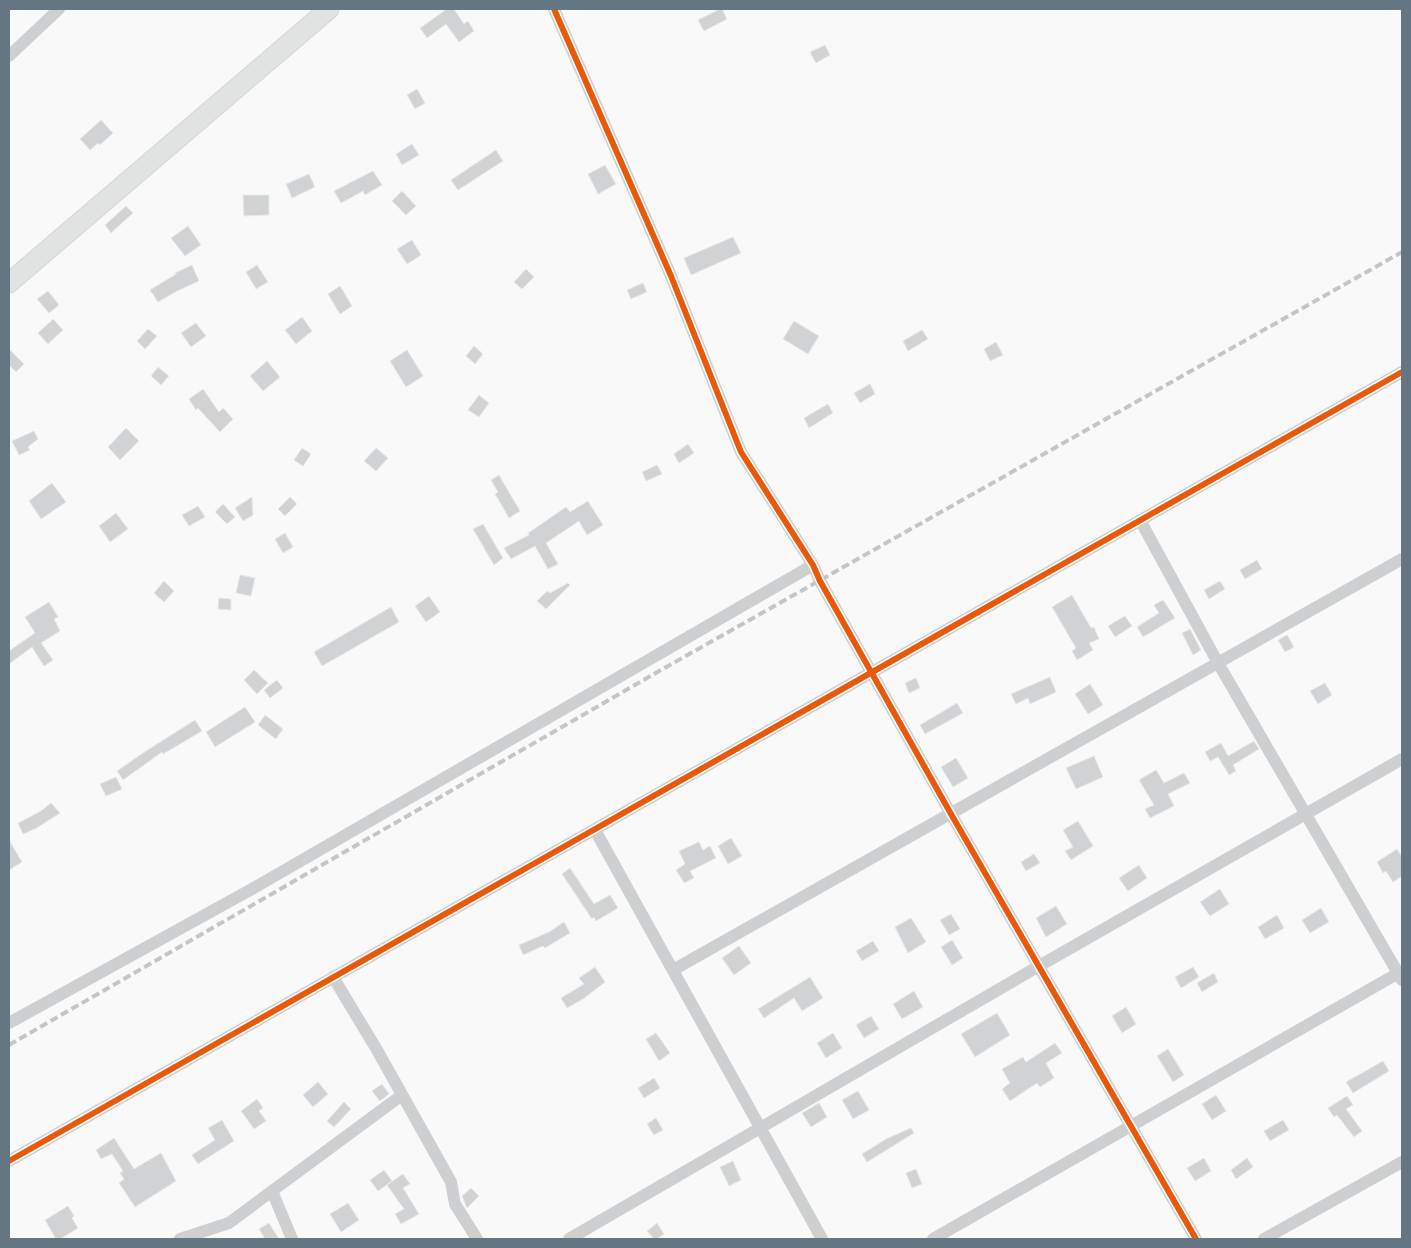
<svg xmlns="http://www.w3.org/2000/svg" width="1411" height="1248" viewBox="0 0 1411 1248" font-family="Signika,sans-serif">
	<rect width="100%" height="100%" fill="#f9f9f9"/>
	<path fill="#d0d2d3" stroke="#e8e8e8" d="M447,9H454L464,24L468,21L474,31L459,42L446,24L427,38L420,28Z
		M720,9H722L727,19L704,31L698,20Z
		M825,45L830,55L816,63L810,52Z
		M417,89L425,103L415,109L407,95Z
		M101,120L113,133L100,145L98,143L90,150L80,139Z
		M412,144L419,155L402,165L396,154Z
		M496,150L503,161L458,190L451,180Z
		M605,165L616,184L598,194L588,174Z
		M373,171L382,185L365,195L363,191L341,203L334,191Z
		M309,174L315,187L292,198L286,184Z
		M402,191L416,206L406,215L392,201Z
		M243,195H269V215L244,216Z
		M126,206L133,213L111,233L105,225Z
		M188,226L201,245L185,256L171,238Z
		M733,237L741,253L691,275L684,258Z
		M412,240L421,255L407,264L397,249Z
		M192,265L199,281L177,291L158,302L150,290L176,274L175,273Z
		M257,265L268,282L256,289L246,272Z
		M526,269L534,277L522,289L514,282Z
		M643,283L647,292L631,299L627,290Z
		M340,286L352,306L340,314L328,294Z
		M48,291L59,305L49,313L37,299Z
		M302,317L312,331L296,344L285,330Z
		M53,319L63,330L48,344L38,333Z
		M794,321L819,336L808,354L783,339Z
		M196,323L206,336L191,347L181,333Z
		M148,329L157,336L145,349L137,341Z
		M922,330L928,339L908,351L903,341Z
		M996,342L1003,355L990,361L984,349Z
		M474,346L483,354L475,364L466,356Z
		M9,349L24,364L16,372L9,365Z
		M407,350L423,376L406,387L390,361Z
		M267,361L280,377L263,391L250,376Z
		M158,367L169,376L161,385L151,376Z
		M870,384L875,394L860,403L854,393Z
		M203,389L219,412L223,408L233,419L220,432L198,408L196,410L189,399Z
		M479,395L489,403L479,417L468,410Z
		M828,404L833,413L809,428L804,418Z
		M126,428L139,441L120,460L108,447Z
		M34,431L38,439L28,447L30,450L19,455L12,441Z
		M688,444L694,453L679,463L674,454Z
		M302,448L311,454L303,466L294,460Z
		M376,448L388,458L376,471L364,461Z
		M657,465L662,474L646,481L642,472Z
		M499,475L520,511L509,518L495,494L498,492L491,480Z
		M52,483L66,502L41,519L29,501Z
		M252,497L253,515L243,521L235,508Z
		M290,497L297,504L285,516L278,509Z
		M588,501L603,525L587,535L579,521L546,543L558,564L548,569L535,546L511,559L504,548L529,535L528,533L566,507L570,512Z
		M223,504L235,517L227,524L215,512Z
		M198,506L205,517L189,526L182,515Z
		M116,513L128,529L110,542L99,526Z
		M483,524L503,558L494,565L473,529Z
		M285,533L293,547L283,553L275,539Z
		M1257,560L1262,569L1245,579L1240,570Z
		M240,575L255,578L251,596L236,593Z
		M164,581L174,591L164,602L154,593Z
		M1220,581L1225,589L1209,599L1204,590Z
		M568,583L570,585L546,609L537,601L547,591L550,593Z
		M1072,595L1091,628L1094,627L1099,639L1089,643L1093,650L1077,660L1072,651L1076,648L1052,607Z
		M429,596L440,612L426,622L415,606Z
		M219,598L231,599V610L218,609Z
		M1163,600L1175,618L1143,637L1137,627L1159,613L1154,605Z
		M49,602L58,617L54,619L60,631L41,643L53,660L44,666L32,647L9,664V651L35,633L25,617Z
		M391,607L399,622L322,666L314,652Z
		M1125,616L1132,626L1115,637L1108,626Z
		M1190,629L1201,650L1193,655L1182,633Z
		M1287,635L1294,647L1285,652L1278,640Z
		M254,670L268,683L257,694L244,680Z
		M1050,677L1056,692L1030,704L1028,698L1016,704L1011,694Z
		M916,678L920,688L909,693L905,683Z
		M277,680L283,688L270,698L264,690Z
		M1325,683L1332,695L1318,704L1310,691Z
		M1090,684L1103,705L1088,714L1075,694Z
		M957,703L963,713L925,734L920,725Z
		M245,707L255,722L215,747L206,732Z
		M265,715L283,729L276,739L258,725Z
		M195,720L202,731L163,754L162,752L123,780L117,771L146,751Z
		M1254,741L1259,749L1233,765L1236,771L1229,775L1218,757L1210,761L1205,752L1221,743L1228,756Z
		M1094,756L1103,777L1076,789L1066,768Z
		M956,758L968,778L953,787L941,767Z
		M1156,770L1164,783L1184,773L1190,783L1168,794L1174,806L1150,818L1145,809L1154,805L1139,780Z
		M116,777L122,789L106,796L100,784Z
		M51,803L60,813L35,829L23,834L18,823L41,811Z
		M1078,821L1093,846L1071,860L1065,851L1073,847L1063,830Z
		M731,838L742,856L728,864L718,846Z
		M9,840L22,862L9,870Z
		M699,842L703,850L710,846L716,858L690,871L694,878L684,883L676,870L685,864L679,851Z
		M1397,849L1402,857V876L1393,882L1386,871L1383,873L1377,862Z
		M1034,854L1040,863L1026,871L1021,862Z
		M1139,865L1147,878L1128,891L1119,878Z
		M570,868L594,904L610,895L618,908L596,921L594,917L592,919L562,874Z
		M1220,889L1229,904L1210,916L1200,902Z
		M1056,906L1067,924L1046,937L1036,918Z
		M1321,908L1329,922L1310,933L1302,920Z
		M951,914L960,929L949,935L940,920Z
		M1277,915L1284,928L1265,939L1258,927Z
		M911,918L926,942L908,953L895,927Z
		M564,922L570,933L545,948L543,946L523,955L519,945L549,932Z
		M952,940L963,958L952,965L941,947Z
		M873,941L879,951L862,961L856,951Z
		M739,946L751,963L734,975L722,958Z
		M595,967L605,982L583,999L567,1008L561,998L584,984L579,978Z
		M1193,967L1199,977L1181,988L1175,977Z
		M1214,973L1218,982L1202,992L1197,983Z
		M810,977L823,998L802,1011L794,998L764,1018L758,1009Z
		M914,991L923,1007L902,1019L893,1004Z
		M1126,1007L1136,1024L1122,1033L1112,1016Z
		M997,1013L1010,1035L975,1057L961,1034Z
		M871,1016L879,1029L864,1038L856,1025Z
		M656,1033L670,1053L659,1061L646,1039Z
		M833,1033L842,1048L826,1058L817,1043Z
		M1055,1043L1062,1053L1046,1063L1054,1078L1040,1087L1037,1083L1010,1101L1002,1089L1010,1083L1002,1069L1023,1057L1026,1062Z
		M1168,1049L1184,1075L1173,1082L1157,1056Z
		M1383,1061L1389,1071L1353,1093L1346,1082Z
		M654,1078L660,1088L644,1098L638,1088Z
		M318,1082L328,1094L313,1107L303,1095Z
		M382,1084L389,1094L380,1101L372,1091Z
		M858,1091L869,1110L853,1119L842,1100Z
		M1216,1095L1226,1111L1212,1120L1202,1104Z
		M1347,1096L1353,1105L1346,1109L1362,1131L1354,1137L1337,1115L1334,1117L1328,1108Z
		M257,1099L263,1108L259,1111L266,1121L254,1129L241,1111Z
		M344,1102L351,1109L334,1127L327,1121Z
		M819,1103L827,1117L811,1127L802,1113Z
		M656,1118L663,1130L654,1135L647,1124Z
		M222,1120L234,1141L198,1164L192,1155L215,1140L208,1128Z
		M1283,1120L1289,1130L1270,1141L1264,1131Z
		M911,1128L914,1133L867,1162L862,1154L886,1139Z
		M114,1138L134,1169L161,1153L176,1181L135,1207L119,1183L124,1179L120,1173L123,1171L112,1154L101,1159L96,1150Z
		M1204,1158L1211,1171L1195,1181L1187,1168Z
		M1247,1158L1253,1167L1236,1179L1231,1170Z
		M733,1161L741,1180L729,1186L720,1167Z
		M916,1169L922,1184L912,1188L906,1173Z
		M384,1170L392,1181L378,1191L370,1180Z
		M403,1174L410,1184L403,1188L419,1214L401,1224L395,1214L404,1209L387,1185Z
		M471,1188L479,1196L467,1208L462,1196Z
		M348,1203L359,1220L341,1232L330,1214Z
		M68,1206L74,1216L72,1218L78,1228L60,1239H56L45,1220Z
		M269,1223L279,1239H265L259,1229Z
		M657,1223L664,1234L657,1239H654L647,1231Z"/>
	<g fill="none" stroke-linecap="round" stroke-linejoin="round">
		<defs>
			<path id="primary" d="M9,283L329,9"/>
		</defs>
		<use href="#primary" stroke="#d5d6d7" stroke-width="21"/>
		<path stroke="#cecfd0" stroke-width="12" d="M554,9L671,276L741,452L813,565L820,581L951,814L1196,1239
			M9,56L59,9
			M1140,520L1218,663L1402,980
			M595,830L822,1239
			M673,970L1402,559
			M333,977L377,1050L451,1182L455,1204L477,1239
			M9,1023L252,889L813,565
			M9,1161L1402,372
			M180,1239L229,1223L272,1191
			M292,1239L272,1191L402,1095
			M569,1239L1039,966L1402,759
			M933,1239L1402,971
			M1264,1239L1402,1162"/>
		<use href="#primary" stroke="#e1e2e2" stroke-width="19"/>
		<path stroke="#c3c5c6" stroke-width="4" stroke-dasharray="8 4" stroke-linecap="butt" d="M9,1045L668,666L1402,252"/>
		<defs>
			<path id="cycleway" d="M554,9L671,276L741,452L813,565L820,581L951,814L1196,1239
				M9,1161L1402,372"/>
		</defs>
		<use href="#cycleway" stroke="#fff" stroke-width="9"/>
		<use href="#cycleway" stroke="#e8590c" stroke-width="6"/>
	</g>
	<rect width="1411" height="1248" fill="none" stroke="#657683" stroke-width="20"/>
</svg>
